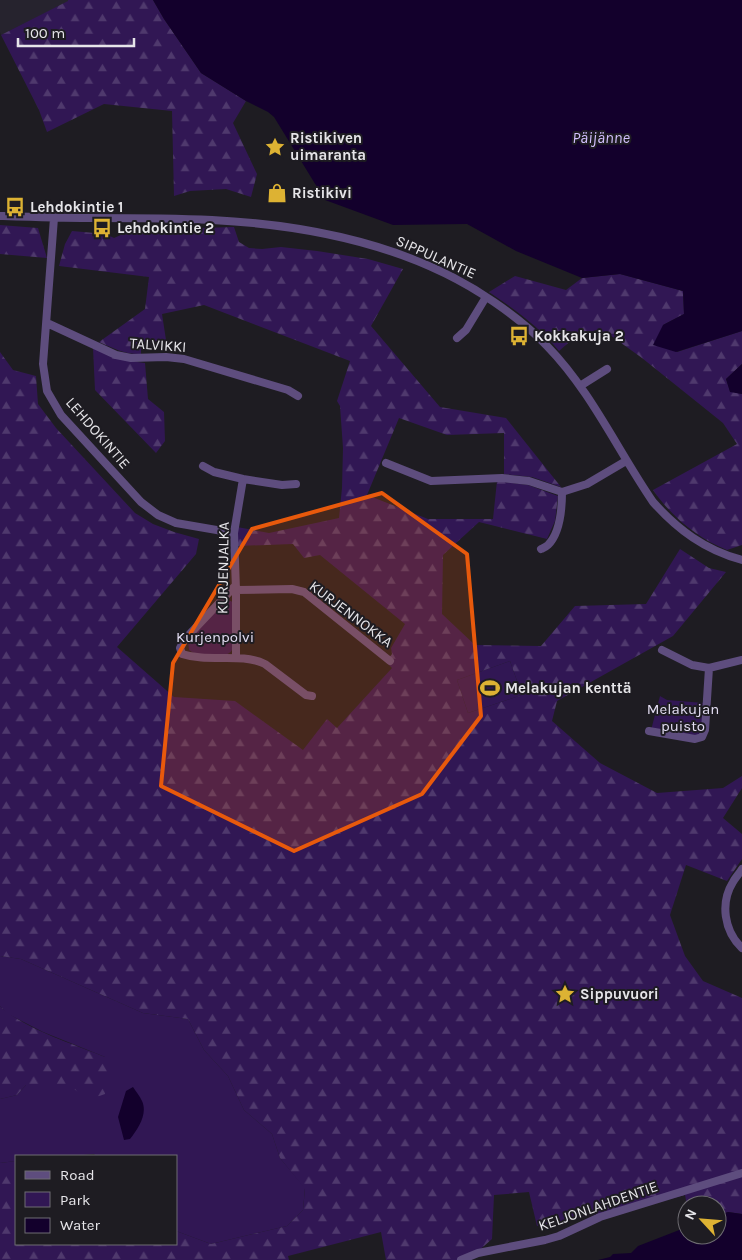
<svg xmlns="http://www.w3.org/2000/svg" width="742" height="1260" viewBox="0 0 742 1260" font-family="Karla,sans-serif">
	<defs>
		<pattern id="forest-firs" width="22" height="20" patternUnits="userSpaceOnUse" patternTransform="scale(1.25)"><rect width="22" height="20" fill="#311754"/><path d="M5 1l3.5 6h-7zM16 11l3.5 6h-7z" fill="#4f396d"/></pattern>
	</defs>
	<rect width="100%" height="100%" fill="#1e1c22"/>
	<path fill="#26232e" d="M0,0H68L69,1L1,35L0,32Z"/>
	<path fill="#311754" d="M225,600L231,601L233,603V646C232,651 231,653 225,655C214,655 197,657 189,650L188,641Z
		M510,661L522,695L468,713L457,680Z
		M660,696L667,700L704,703L702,730L699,735L694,736L651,730Z
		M0,956L21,959L143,1013L188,1019L204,1050L228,1076L244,1110L272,1134L280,1158L305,1188L303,1210L287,1226L211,1244L176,1231V1156H96L94,1154L73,1156H16V1161L0,1163V1099L17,1095L26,1085H69L105,1057L43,1032L8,1014L0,1006Z"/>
	<path fill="url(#forest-firs)" fill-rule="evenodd" d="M68,0H153L164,19L201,73L246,101L233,123L257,174L251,197L226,189L190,191L174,196L172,111L104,104L47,132L39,110L1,35L68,1Z
		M0,225L38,228L47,258L0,254Z
		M234,227L239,242L249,248L262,249L281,247L317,251L368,259L403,269L371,326L440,407L506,418L561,487L532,477L504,474V433L447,435L399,418L367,495L428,519H493L497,481L528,485L558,496L555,521L547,539L479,522L443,555L442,614L475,645L541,646L575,606L646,604L680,549L709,568L726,572L673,636L557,701L552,721L600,763L657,793L723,788L742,776V788L723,818L742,834V859L727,881L686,865L670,915L685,956L703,981L742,998V1214L728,1212L717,1216V1205H687L685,1195L655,1203L537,1226L529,1192L494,1195L492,1239L468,1260H386L381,1232L288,1256L289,1260H0V1163L16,1161V1244H176V1231L211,1244L287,1226L303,1210L305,1189L280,1158L272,1134L244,1110L228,1076L204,1050L188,1019L143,1013L21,959L0,956V352L13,370L36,376L38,404L56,428L135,513L153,524L174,532L199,539L196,554L117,647L174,697L235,701L303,750L327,719L337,728L392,668L386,662L392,654L391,648L405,624L320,555L304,558L293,544L237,546V527L269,533L339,518L342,488L343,448L340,406L337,401L350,361L204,305L162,314L166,340L141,343V354C126,355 113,348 99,342L145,309L149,277L59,266L65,244L72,231L106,234L114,238L132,230ZM510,661L522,695L468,713L457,680Z
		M620,274L683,291L684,314L663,325L677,352L742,331V364L726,379L730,391L742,394V545L727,550C697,538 671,516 653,490L737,444L723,423L642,358L610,335L596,330L575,337L559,351C540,327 514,309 489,292L515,276L566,290L582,278Z
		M93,348L130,361L145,363L148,399L164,412L165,441L156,453L95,390Z
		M0,1006C24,1029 74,1044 105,1057L108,1070L105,1094L88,1100L69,1085H26L17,1095L0,1099Z"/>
	<path fill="#13002c" d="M153,0H742V331L676,352L653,345L663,325L684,314L683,291L620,274L582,278L516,251L467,224L393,225L325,200L274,117L268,112L246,101L201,73L164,19Z
		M742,364V394L730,392L726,379Z
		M133,1087C136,1092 140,1096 142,1101C148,1114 138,1129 130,1139L124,1140L118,1117L126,1091Z
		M728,1212L742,1214V1260H598L610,1257L613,1254L631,1253L638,1246L687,1227V1235H717V1216Z"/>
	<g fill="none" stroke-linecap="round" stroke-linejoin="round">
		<path stroke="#5e4d7e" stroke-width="8" d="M0,216C30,217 59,218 89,218C130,218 171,218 212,220C310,225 412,245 494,302C513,315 531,329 547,346C591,391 618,451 653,502C678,530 705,550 742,560
			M54,218L43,364L47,391L61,415L141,502L158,515L176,523L234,533
			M47,323L116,355L131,358L166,357L184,359L288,390L298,396
			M457,338L466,330L486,297
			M580,386L607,369
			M386,463L431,481L502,478L529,481L562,492L587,484L626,461
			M203,466L214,472L243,479L282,485L296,484
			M541,549C543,548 546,547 548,545C560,533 562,508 562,492
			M235,586L185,639L180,648L182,654C209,663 240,652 265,664L306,695L312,696
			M236,590L292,589L304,592L390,661
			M662,650L692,665L709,668L742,660
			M236,658V590L234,533L243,479
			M649,731L695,739L702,737L705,730L709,668
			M742,869C739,874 735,878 733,882C720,903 724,931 742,948
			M461,1260L478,1253L545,1240L559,1236L600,1217L742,1173"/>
	</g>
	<path fill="#e8590c" fill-opacity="0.2" stroke="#e8590c" stroke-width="4" stroke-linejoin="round" d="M382,493L467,554L481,716L422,794L294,851L161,786L173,663L252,529Z"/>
	<defs>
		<symbol id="sight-bare" viewBox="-9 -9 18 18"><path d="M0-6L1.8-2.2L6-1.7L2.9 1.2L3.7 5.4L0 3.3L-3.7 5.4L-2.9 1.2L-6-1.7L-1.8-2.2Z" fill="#ddb233" stroke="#1e1c22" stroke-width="2.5" paint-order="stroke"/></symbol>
		<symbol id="shop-bare" viewBox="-9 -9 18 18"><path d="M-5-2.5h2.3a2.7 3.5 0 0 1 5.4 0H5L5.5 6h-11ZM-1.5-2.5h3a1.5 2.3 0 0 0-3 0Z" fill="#ddb233" stroke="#1e1c22" stroke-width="2.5" paint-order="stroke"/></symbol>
		<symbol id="bus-bare" viewBox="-9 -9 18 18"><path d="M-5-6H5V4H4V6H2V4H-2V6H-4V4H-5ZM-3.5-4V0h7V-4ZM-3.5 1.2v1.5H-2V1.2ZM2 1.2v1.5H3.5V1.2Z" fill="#ddb233" stroke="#1e1c22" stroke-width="2.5" paint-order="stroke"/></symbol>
		<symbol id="stadium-bare" viewBox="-9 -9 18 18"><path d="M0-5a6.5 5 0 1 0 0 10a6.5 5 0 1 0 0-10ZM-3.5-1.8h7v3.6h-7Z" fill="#ddb233" stroke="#1e1c22" stroke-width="2.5" paint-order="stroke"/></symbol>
	</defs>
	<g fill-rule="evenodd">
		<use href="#sight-bare" x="261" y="133" width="28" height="28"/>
		<use href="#shop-bare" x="263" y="179" width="28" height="28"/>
		<use href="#bus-bare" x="1" y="193" width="28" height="28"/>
		<use href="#bus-bare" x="88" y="214" width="28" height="28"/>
		<use href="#bus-bare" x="505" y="322" width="28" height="28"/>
		<use href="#stadium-bare" x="476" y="674" width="28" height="28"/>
		<use href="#sight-bare" x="551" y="980" width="28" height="28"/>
	</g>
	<g text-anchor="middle" stroke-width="4" stroke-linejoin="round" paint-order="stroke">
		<g font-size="15" font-weight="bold" fill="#e6e5e9" stroke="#1e1c22" text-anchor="start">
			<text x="290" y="143">Ristikiven<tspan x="290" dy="17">uimaranta</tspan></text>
			<text x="292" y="198">Ristikivi</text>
			<text x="30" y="212">Lehdokintie 1</text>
			<text x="117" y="233">Lehdokintie 2</text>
			<text x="534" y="341">Kokkakuja 2</text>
			<text x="505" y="693">Melakujan kenttä</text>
			<text x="580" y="999">Sippuvuori</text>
		</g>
		<g font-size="15" fill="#e6e5e9" stroke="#1e1c22">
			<text transform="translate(436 257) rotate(24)" y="5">SIPPULANTIE</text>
			<text transform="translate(158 345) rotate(4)" y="5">TALVIKKI</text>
			<text transform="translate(98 433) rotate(49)" y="5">LEHDOKINTIE</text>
			<text transform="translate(223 568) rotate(-89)" y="5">KURJENJALKA</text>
			<text transform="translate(351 614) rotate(37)" y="5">KURJENNOKKA</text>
			<text transform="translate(598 1206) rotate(-19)" y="5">KELJONLAHDENTIE</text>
		</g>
		<g font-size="15" fill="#e4def3" stroke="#1e1c22">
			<text x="215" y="642">Kurjenpolvi</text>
			<text x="683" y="714">Melakujan<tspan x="683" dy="17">puisto</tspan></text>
		</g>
		<g font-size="16" font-style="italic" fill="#d3c0fe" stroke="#1e1c22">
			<text x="601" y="143">Päijänne</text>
		</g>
	</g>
	<rect x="15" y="1155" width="162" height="90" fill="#1e1c22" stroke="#6e6c72"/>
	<rect x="25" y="1171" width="25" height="8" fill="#5e4d7e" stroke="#6e6c72"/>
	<text x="60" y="1180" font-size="15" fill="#e6e5e9">Road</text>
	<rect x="25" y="1192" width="25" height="15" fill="#311754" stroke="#6e6c72"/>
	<text x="60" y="1205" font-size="15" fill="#e6e5e9">Park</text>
	<rect x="25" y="1218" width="25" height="15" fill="#13002c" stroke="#6e6c72"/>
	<text x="60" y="1230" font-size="15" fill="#e6e5e9">Water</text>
	<g transform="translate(702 1220) rotate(296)"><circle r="24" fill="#1e1c22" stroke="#6e6c72"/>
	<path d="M0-4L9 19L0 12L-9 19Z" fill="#ddb233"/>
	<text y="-8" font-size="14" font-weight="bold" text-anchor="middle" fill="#e6e5e9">N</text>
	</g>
	<path d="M18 38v8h116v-8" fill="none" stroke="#e6e5e9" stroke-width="2.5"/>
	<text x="25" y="38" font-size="15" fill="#e6e5e9" stroke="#1e1c22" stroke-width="4" paint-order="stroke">100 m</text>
</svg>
